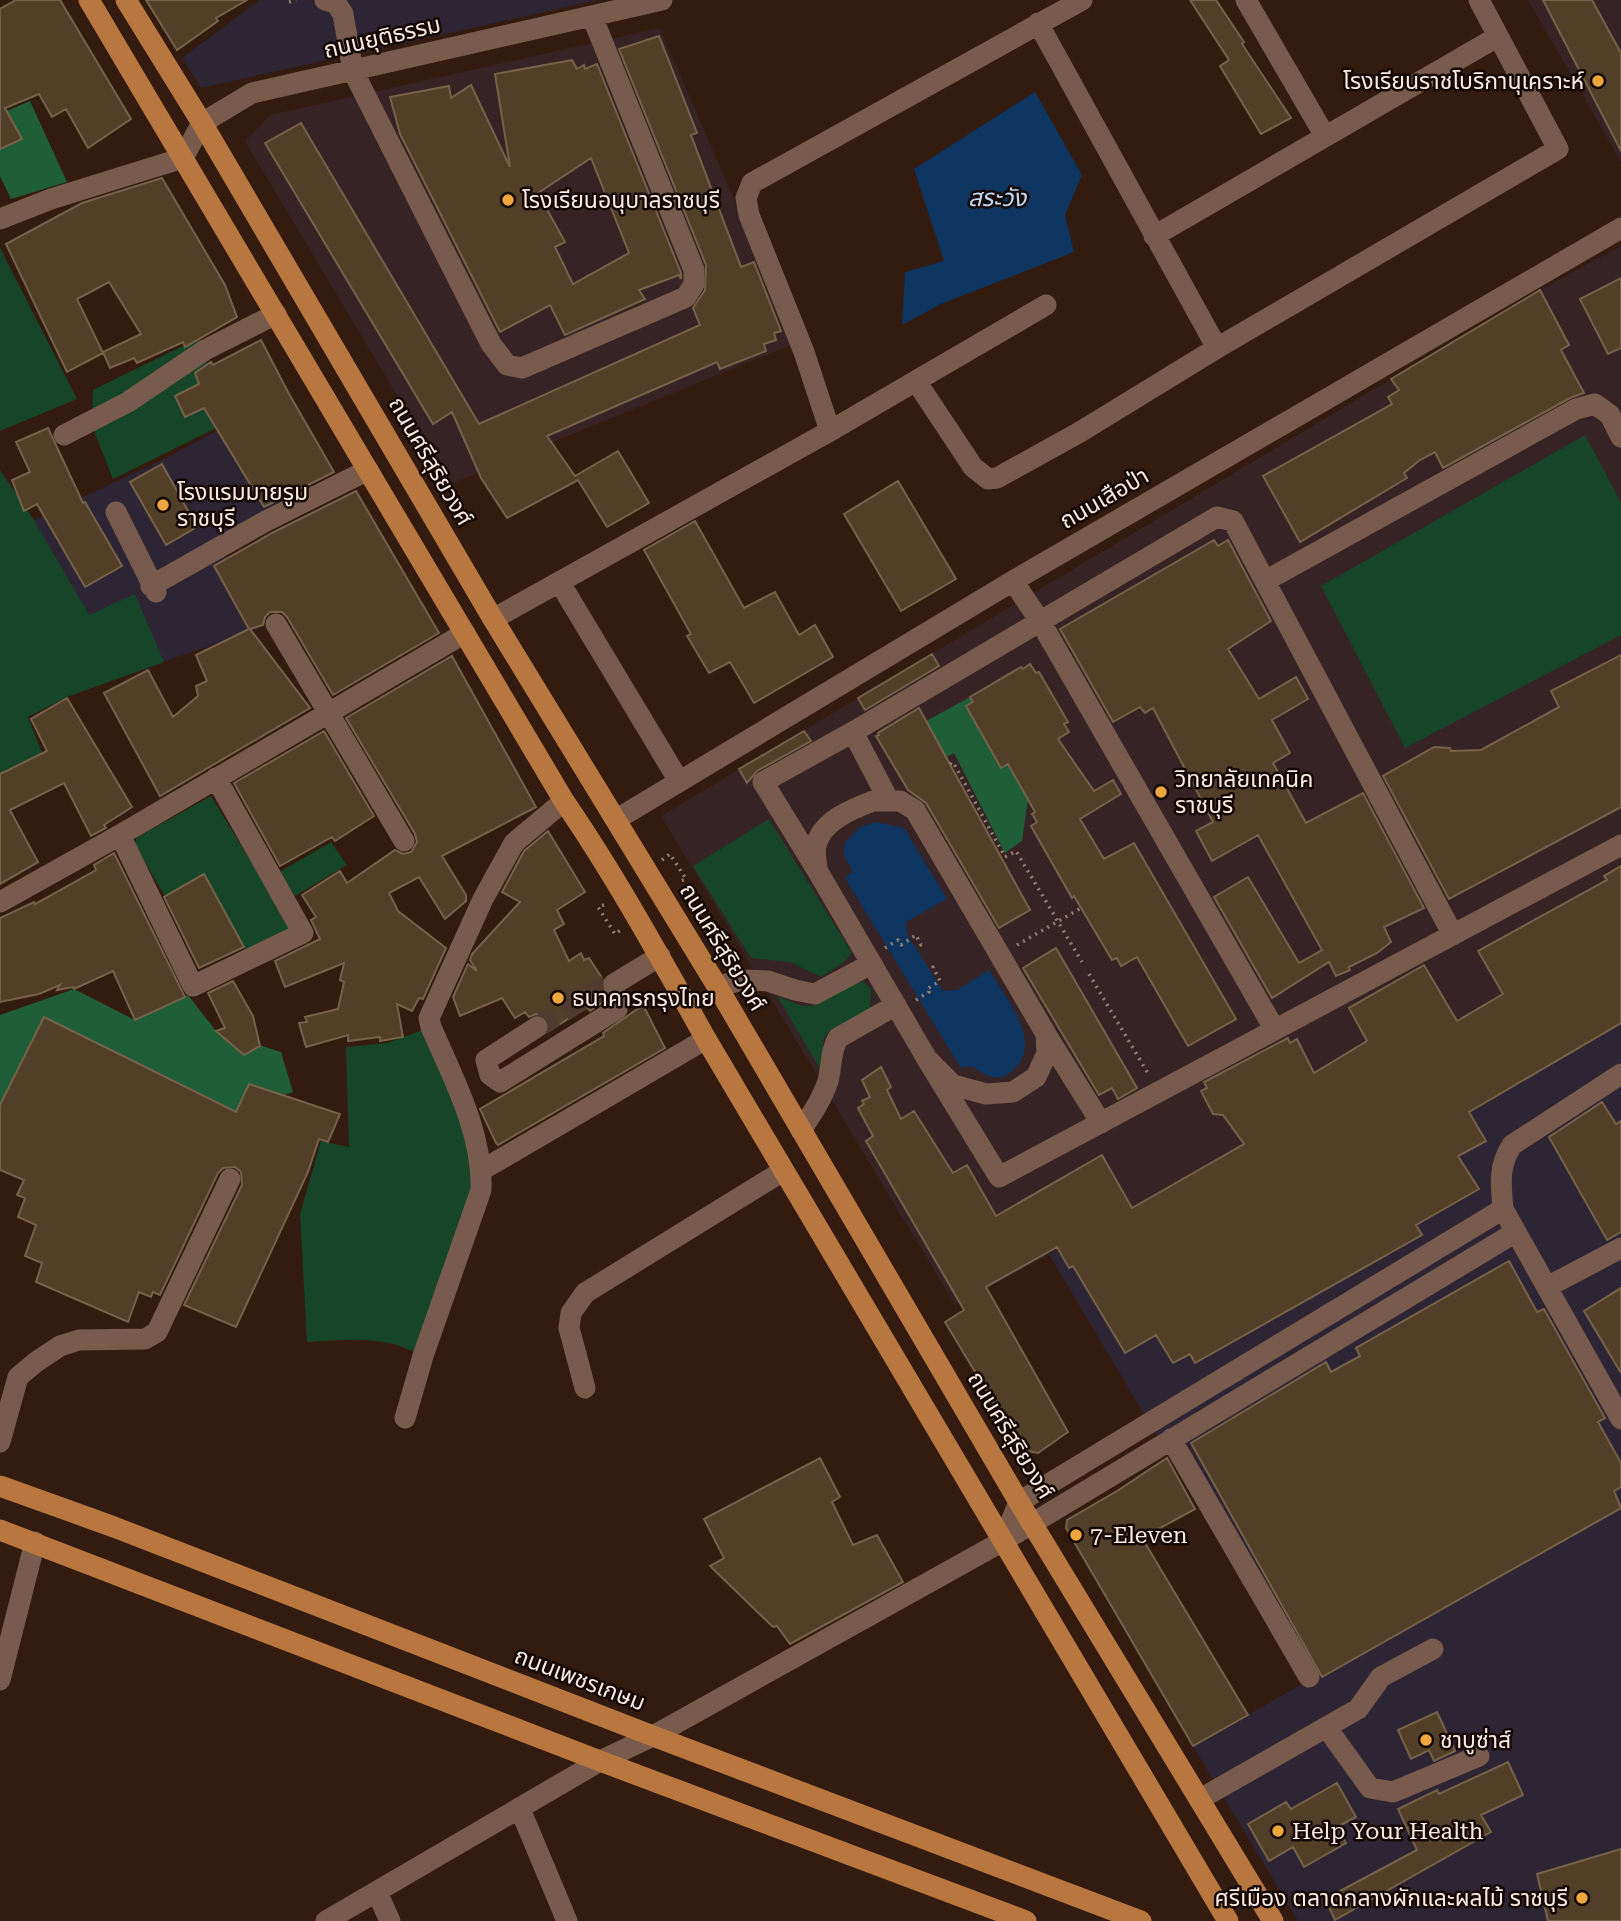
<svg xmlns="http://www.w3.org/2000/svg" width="1621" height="1921" viewBox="0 0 1621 1921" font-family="'Roboto Serif','Noto Sans Thai',serif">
	<rect width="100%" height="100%" fill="#331b0f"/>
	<path fill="#2e2534" d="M260,0H598L201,88L182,58Z
		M230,424L287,516L225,552L265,626L116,679L34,520L162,460Z
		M1621,929V1921H1298L1193,1746L1304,1683L1047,1251Z"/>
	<path fill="#362326" d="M1528,0H1621V162Z
		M660,28L796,343L450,484L245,141L270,115Z
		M1621,246V927L1058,1250L955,1305L661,816L1540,290Z"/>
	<path fill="#164529" d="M0,248L77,399L0,431Z
		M199,338L212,377L216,428L113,479L92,426L93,390Z
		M1585,435L1621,502V635L1405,748L1321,586Z
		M0,470L34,520L89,615L135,594L164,662L67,697L28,717L42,753L0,774Z
		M211,796L293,931L247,954L204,874L165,896L135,846L136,838Z
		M769,819L852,953L843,963L821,977L790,962L751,958L693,866Z
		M331,842L347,865L295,896L279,872Z
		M864,982L871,989L870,1009L830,1031L824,1037L820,1069L778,997C787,999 798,1006 806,1006C825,1007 844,984 864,982Z
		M431,1027L482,1170L423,1356C382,1334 351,1340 307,1342L300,1214L321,1141L349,1147L346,1047L387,1043Z"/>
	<path fill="#205d39" d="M30,101L67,182L11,199L0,176V114Z
		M970,697L973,702L966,707L1001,767L1010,763L1028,799L1022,841L1005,853L954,753L946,757L926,721Z
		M74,989L135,1020L188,995L216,1031L281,1052L293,1092L236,1112L44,1018L0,1105V1015Z"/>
	<path fill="#0d3560" d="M1035,92L1082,175L1065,215L1074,252L941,304L902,325L905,272L944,261L914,169Z
		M876,822L904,828L947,899L906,922L907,934L943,991L957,990L989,970C1006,999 1046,1044 1011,1072C997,1084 984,1074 971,1066L961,1068L845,878L853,871L844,856L845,843L860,827Z"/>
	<path fill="#513f28" stroke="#756249" stroke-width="2" fill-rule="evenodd" d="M16,0H60L131,119L88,148L66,109L52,117L39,94L5,108L22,139L0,149V9Z
		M146,0H247L216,18L218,21L177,50Z
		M1190,0H1216L1244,42L1242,44L1291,118L1261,134L1220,66L1229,60Z
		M1543,0H1592L1621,53V151Z
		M659,36L697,133L691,135L741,267L754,262L781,331L774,333L776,340L764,344L766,351L720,369L717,362L547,436L575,476L618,451L649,503L607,527L578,480L507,518L481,478L452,412L433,424L265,143L301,123L479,424L700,325L693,308L705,290L706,265L619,49Z
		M572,60L577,69L584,65L585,69L597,64L681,273V279L679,275L639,290L645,299L565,335L550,305L500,332L400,134L390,97L449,86L451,98L471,85L510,167L495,74ZM591,158L629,253L573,284L555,247L565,242L538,193Z
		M162,178L225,285L237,317L185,347L183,342L137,363L134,358L110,368L103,352L141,334L109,282L77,299L103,353L67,372L6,244L82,203Z
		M1621,278V348L1608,354L1580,299Z
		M1540,290L1569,345L1561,350L1584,393L1570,398L1443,468L1435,452L1420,460L1404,473L1407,478L1300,542L1263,476L1392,404L1388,397L1399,390L1391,379Z
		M261,340L288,392L334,472L264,507L204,408L185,417L175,396L199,384L195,373L211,362L213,365Z
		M48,428L83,503L85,502L122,566L85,587L37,504L24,511L12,480L30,472L16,442Z
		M162,464L197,527L166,545L130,482Z
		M898,481L956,579L901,611L844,514Z
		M356,491L439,633L333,695L287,617L282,612H270L265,617L263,625L250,629L310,708L160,796L104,693L148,670L173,717L198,696L196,686L207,681L196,655L249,629L214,566L272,533Z
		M695,521L744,608L775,592L799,635L815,625L833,657L754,703L730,662L709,673L687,636L691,634L644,550Z
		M1214,540L1218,546L1228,540L1271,621L1228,649L1259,699L1296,677L1308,699L1272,720L1290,753L1273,763L1306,823L1363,793L1424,908L1384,927L1391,942L1377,953L1349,967L1350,970L1336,976L1329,962L1272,998L1214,897L1248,877L1299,963L1322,950L1258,835L1212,861L1196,831L1213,822L1153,708L1145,713L1140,707L1113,722L1060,629Z
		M932,654L939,666L865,710L858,698Z
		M1621,655V807L1449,899L1383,776L1434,747L1450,748L1451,751L1481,750L1559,707L1551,691Z
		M452,656L536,807L442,856L466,895V901L445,919L419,877L389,893L398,911L446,948L423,999L419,998L412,1011L397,1004L403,1037L380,1041V1037L348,1041V1035L306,1047L299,1023L307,1022L305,1017L338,1009L344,982L340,980L344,963L285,987L275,961L320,939L311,920L316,917L302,895L340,871L347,883L395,850L403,854L411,852L417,842L415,834L346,718Z
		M1030,664L1036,673L1039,672L1068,722L1064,724L1069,732L1058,739L1094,791L1113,780L1121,794L1080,819L1104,859L1134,843L1236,1019L1188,1046L1137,957L1121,966L1117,958L1112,960L1074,896L1072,898L1031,826L1037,822L1032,814L1035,812L1008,764L1001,768L966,706L973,702L970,697L1021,667L1023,669Z
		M67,698L132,807L104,825L106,828L91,836L64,783L10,810L38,862L0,884V774L47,751L31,719Z
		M919,708L1030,910L999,928L926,803L908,790L876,736L879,735L878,733Z
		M324,731L374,816L335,841L332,837L280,866L234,783Z
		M804,731L811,741L757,771L747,783L739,769Z
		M548,831L585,892L557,910L564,924L554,930L569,961L581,953L584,960L589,958L602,978L603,1002L590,1011L587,1007L549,1031L548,1020L544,1016L536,1014L529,1017L525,1012L515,1018L502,998L460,1016L453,997L468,964L477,971L470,960L472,954L520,902L502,892L524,851Z
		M114,853L185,997L135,1020L113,971L74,989L73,987L57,990L60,985L39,994L0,1002V918L34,902L35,904L96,870L94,865Z
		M1621,866V1023L1469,1112L1486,1141L1458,1156L1479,1189L1416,1225L1422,1235L1195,1363L1190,1354L1173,1363L1156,1335L1125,1353L1073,1266L1069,1268L1057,1247L986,1287L1068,1432L1038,1453L1022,1450L945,1322L964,1310L866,1141L873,1136L858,1108L864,1104L862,1101L870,1097L862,1080L881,1067L891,1087L887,1090L901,1119L914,1111L953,1173L967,1165L996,1216L1102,1155L1132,1208L1244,1144L1223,1115L1213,1114L1201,1091L1207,1088L1204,1082L1288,1038L1290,1043L1297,1039L1314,1073L1367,1041L1349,1008L1424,965L1457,1021L1503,994L1478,951L1607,880L1604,876Z
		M204,874L244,947L199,968L164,897Z
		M1056,948L1137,1088L1118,1099L1112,1088L1099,1095L1023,968Z
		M233,981L253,1016L260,1046L244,1055L216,1031L225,1028L208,993Z
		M643,1005L665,1048L498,1145L496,1143L480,1109L604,1036L603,1033Z
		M44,1017L236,1112L249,1084L340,1114L328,1142L319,1139L308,1172L236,1327L184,1305L242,1185L241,1172L235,1167L223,1168L218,1173L160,1295L153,1292L151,1297L139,1292L128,1322L36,1282L42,1263L25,1256L36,1225L18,1217L25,1198L17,1195L24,1180L0,1170V1105Z
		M1602,1102L1616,1124L1621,1121V1232L1607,1240L1549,1137Z
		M1509,1261L1537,1312L1544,1309L1605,1418L1598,1422L1621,1463V1487L1614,1491L1621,1508L1322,1677L1191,1443L1326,1362L1331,1372L1360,1356L1356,1348Z
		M1621,1288V1373L1584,1311Z
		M820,1458L840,1497L832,1502L853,1545L877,1535L903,1582L790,1644L777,1626L773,1627L710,1566L724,1558L704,1519Z
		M1167,1458L1195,1509L1142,1538L1248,1715L1193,1746L1066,1528L1067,1520L1117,1491Z
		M1437,1712L1455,1751L1434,1761L1429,1750L1411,1759L1398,1730Z
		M1508,1762L1523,1795L1481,1815L1491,1832L1335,1920L1325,1899L1417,1850L1398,1809L1437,1790L1439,1794Z
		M1337,1783L1356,1817L1337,1827L1346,1843L1304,1867L1293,1847L1269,1861L1248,1824L1286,1802L1291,1809Z
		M1621,1849V1921H1548L1537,1874Z"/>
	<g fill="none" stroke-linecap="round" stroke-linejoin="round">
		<path stroke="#513a2f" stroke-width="21" stroke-dasharray="21 10" stroke-linecap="butt" d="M537,1027L607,985"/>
		<path stroke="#947f75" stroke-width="3.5" stroke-dasharray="2 5" stroke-linecap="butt" d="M289,2L296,0
			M950,764L953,762L1005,857L1016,851L1082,962
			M662,860L670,854L686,879L678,882
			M604,905L598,907L615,934L622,929
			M1017,945L1081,908
			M885,948L898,940L901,945L916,935L921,945L924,944
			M1089,974L1149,1075
			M916,1000L929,992L927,989L940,981L933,967L935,966"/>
		<path stroke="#785b4d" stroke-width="21" d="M325,0L336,3L343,14L353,71L491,344L507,365L522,368L686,297L694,284V270L592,16
			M1246,0L1325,136
			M1038,23L1217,348
			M0,219L51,199L183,158L202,123L252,93L662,0
			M1154,236L1497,37
			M916,381L973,467L988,479L997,478L1080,432L1217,348L1558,149L1479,0
			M830,431L804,352L749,215L746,198L752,183L1082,0
			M64,435L128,402L205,350L276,314
			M116,512L156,592
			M1013,581L1040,621L1275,1030
			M1265,581L1576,409L1595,404L1610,415L1621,437
			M560,583L679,781
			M151,586L266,521L368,470
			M493,619L830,431L1046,305
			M276,624L404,841
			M853,732L889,801
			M873,801H900L915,810L1046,1034L1047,1053L1036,1077L1013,1092L986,1094L953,1085L927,1059L817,870C817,863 814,853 816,846C821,821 852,809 873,801Z
			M617,819L1013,581L1621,228
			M120,835L193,986L303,933L216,778
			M817,870L763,782L853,732L1217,517L1233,521L1453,935
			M0,902L120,835L465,633
			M717,986L744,980L768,981L795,990L815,994L871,964
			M537,1027L486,1060L490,1075L500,1082L617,1009L614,984L660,956
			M1047,1036L1101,1123
			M927,1059L999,1177L1621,845
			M1621,1074L1512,1145C1498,1166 1501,1185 1503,1209L1621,1419
			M801,1130C812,1114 822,1099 828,1081C832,1066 830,1052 838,1038L896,1005
			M482,1170L706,1039
			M1547,1287L1621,1248
			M585,1388L569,1328L571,1313L585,1293L783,1171
			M405,1418L423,1356L481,1190C483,1133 453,1078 431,1027L429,1018L483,899L514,843L564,801
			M1171,1439L1309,1677
			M0,1442L18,1377L36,1362L60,1346L79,1340L145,1339L157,1332L230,1179
			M1003,1541L1019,1502L1503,1209
			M0,1680L35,1542
			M1327,1728L1370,1788L1393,1792L1479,1756
			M1200,1799L1358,1709L1381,1677L1433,1649
			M520,1809L567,1921
			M377,1892L390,1921
			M326,1921L600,1761L653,1736L1003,1541L1516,1232"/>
		<path stroke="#b97740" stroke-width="21" d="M89,0L564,801C616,877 661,959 706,1039L1228,1921
			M126,0L202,123L493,619L717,986L1019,1502L1273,1921
			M0,1486L114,1527L653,1736L1141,1921
			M0,1530L600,1761L1026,1921"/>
	</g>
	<g fill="#eea73d" stroke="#130804" stroke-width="2.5">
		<circle cx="1598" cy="81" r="7"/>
		<circle cx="508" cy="200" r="7"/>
		<circle cx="163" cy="505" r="7"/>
		<circle cx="1161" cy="792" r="7"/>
		<circle cx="558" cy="998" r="7"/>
		<circle cx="1076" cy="1535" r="7"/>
		<circle cx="1426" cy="1740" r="7"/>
		<circle cx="1278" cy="1831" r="7"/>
		<circle cx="1582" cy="1898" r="7"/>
	</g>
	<g text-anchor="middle" stroke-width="5" stroke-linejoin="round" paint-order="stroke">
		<g font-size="23" fill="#fbeae2" stroke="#130804">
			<text transform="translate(382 37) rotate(-13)" y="8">ถนนยุติธรรม</text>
			<text transform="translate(431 461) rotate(60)" y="8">ถนนศรีสุริยวงศ์</text>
			<text transform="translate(1104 498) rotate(-30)" y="8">ถนนเสือป่า</text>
			<text transform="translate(723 947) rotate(59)" y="8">ถนนศรีสุริยวงศ์</text>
			<text transform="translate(1011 1435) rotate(59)" y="8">ถนนศรีสุริยวงศ์</text>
			<text transform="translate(580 1679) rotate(21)" y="8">ถนนเพชรเกษม</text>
		</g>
		<g font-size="23" fill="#fbeae2" stroke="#130804" text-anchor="start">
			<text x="1584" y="89" text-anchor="end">โรงเรียนราชโบริกานุเคราะห์</text>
			<text x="522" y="208">โรงเรียนอนุบาลราชบุรี</text>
			<text x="177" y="500">โรงแรมมายรูม<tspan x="177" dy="26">ราชบุรี</tspan></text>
			<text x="1175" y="787">วิทยาลัยเทคนิค<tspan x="1175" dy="26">ราชบุรี</tspan></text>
			<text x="572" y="1006">ธนาคารกรุงไทย</text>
			<text x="1090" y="1543">7-Eleven</text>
			<text x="1440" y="1748">ชาบูซ่าส์</text>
			<text x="1292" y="1839">Help Your Health</text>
			<text x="1568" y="1906" text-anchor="end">ศรีเมือง ตลาดกลางผักและผลไม้ ราชบุรี</text>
		</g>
		<g font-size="24" font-style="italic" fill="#c1d8f5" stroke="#130804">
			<text x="997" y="206">สระวัง</text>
		</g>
	</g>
</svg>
